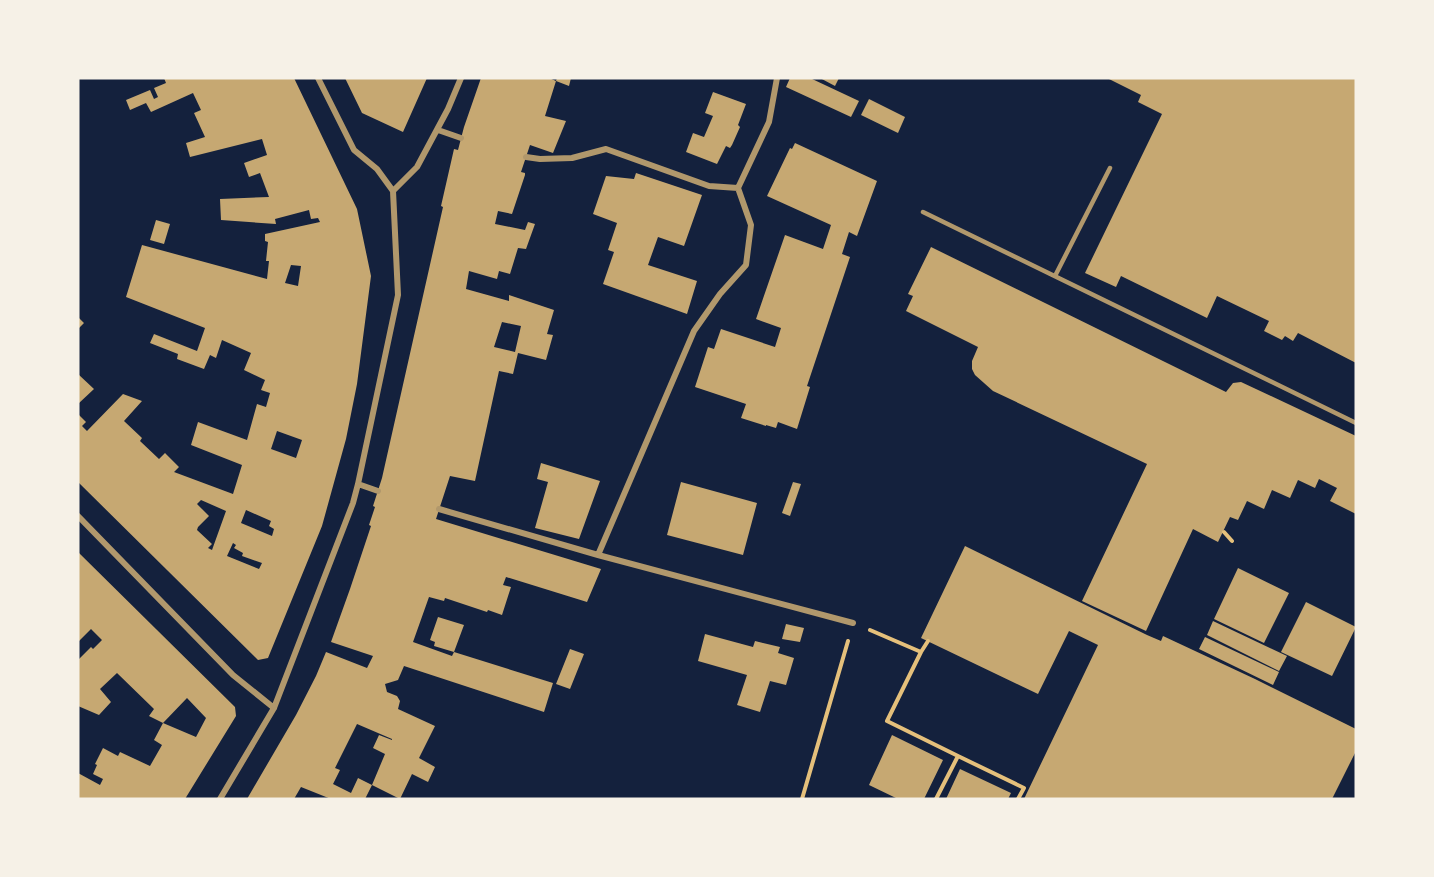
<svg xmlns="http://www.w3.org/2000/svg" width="1434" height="877" viewBox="0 0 1434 877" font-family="'Space Grotesk',sans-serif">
	<rect width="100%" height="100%" fill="#14213d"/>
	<path fill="#c6a872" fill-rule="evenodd" d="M164,78H294L357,209L371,276L357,384L346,439L322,526L268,658L258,660L78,482V414L86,422L82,426L87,431L123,394L142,401L124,421L142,438L140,441L159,459L165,453L179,467L174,472L233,494L242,465L191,445L198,422L247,440L257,404L266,407L270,393L261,390L265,380L244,370L251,353L222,340L216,358L210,355L204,369L177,359L178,354L150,343L154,334L197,351L205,328L126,297L142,245L267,279L269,261H266L268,242L265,241V234L320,222L318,218L311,219L309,210L275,219L276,224L221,220L220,199L269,197L260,173L249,177L244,163L267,155L262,139L190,157L186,143L205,137L194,113L201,110L193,93L151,112L146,103L130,110L126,100L150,90L154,99L158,97L154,88L166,83ZM291,265L301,266L298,286L285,283ZM277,431L302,440L296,458L271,449ZM201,500L226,511L212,550L208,548L212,544L197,530L198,527L209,516L197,504ZM246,510L271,521L269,526L274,529L272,536L241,523ZM233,543L236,545L234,548L243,553L242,556L262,563L259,569L227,556Z
		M345,78H427L403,132L362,113Z
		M481,78H549L556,81L545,116L566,121L553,153L530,145L521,172L525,173V175L512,214L498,211L495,224L525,230L528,222L535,224L526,249L518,248L510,274L499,271L497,279L469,271L466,289L509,301V295L554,310L547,334L553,335L546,360L518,353L513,374L499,371L475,481L450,476L436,519L601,569L587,602L506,577L503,585L511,587L502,615L488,610L487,612L445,598L444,601L429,597L413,642L452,656L454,652L553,683L544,712L404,666L398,680L385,684L387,692L397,696L400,701L398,709L435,726L419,758L435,767L428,782L412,774L400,799L372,785L385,754L373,748L379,735L392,740V739L357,724L335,768L340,770L333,784L351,793L358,778L372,785L365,799H331L301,787L294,799H247L296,715L316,676L326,652L367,668L373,656L331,642L350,589L371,526L369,525L375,507L373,506L382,478L443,207L441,206L454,149L458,150L464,127ZM502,322L521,326L515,352L494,347Z
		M557,78H571L569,86L556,81Z
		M790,78H810L859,101L851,117L786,87Z
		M820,78H839L835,86Z
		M1107,78H1356V363L1298,333L1293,341L1285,336L1282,340L1264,331L1269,321L1217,296L1207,318L1121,276L1116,287L1085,273L1162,114L1138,102L1141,95Z
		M713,92L746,104L738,125L740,127L732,145L730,148L726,146L717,164L686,152L693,133L704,137L713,116L705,113Z
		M869,99L905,117L898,133L861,115Z
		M795,143L877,181L857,236L849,232L842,254L850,257L807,386L810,387L797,429L778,422L776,428L766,425V426L741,418L746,404L695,387L708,347L714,349L721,329L775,347L781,328L756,319L785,235L823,249L831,225L767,196L790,148L792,149Z
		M636,173L702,195L684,246L658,237L648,265L697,281L687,314L603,284L614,252L608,250L617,223L593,214L606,176L634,179Z
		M156,220L170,224L164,244L150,240Z
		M931,247L1226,392L1233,383L1241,382L1356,436V514L1330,501L1337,488L1319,479L1315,488L1298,480L1290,498L1272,490L1264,509L1247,501L1238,520L1230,517L1218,542L1193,529L1146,631L1082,601L1147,464L993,391L975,375L972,369V361L978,347L906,311L913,296L908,294Z
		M78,317L84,323L78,329Z
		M78,374L94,389L78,404Z
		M541,463L600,481L579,539L535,528L548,482L537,479Z
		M681,482L757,503L743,555L667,535Z
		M793,482L801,484L790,516L782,513Z
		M965,546L1147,635L1161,641L1163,636L1255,679L1356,729V751L1332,799H1024L1098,645L1069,631L1038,694L921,638Z
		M78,552L235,707L236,716L185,799H78V773L100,785L103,779L93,774L97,765L95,764L103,748L118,756L120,752L150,766L162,745L154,740L163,723L196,737L206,718L187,698L163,723L149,716L154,709L117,673L100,689L111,702L99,715L78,706V660L91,647L93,649L102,640L91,629L78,642Z
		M1238,568L1289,593L1264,643L1214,619Z
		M1306,602L1356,627L1332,676L1281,652Z
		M438,617L464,625L454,652L434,646L435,642L430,640Z
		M1213,621L1287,656L1279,671L1207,635Z
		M786,624L804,628L800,642L782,639Z
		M705,634L753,647L755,641L780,647L778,653L794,658L786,685L770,681L760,712L737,705L747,675L698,661Z
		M1205,637L1279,672L1273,685L1199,649Z
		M570,649L584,654L570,689L556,684Z
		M892,735L943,760L924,799H898L869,785Z
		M960,769L1011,793L1008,799H946Z"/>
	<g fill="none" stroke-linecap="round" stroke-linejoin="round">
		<path stroke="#e5c07b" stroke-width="4" d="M1224,532L1232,541
			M870,630L921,652L887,721L958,756L936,799
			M921,652L928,641
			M958,756L1024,788L1018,799
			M802,799L848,641"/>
		<path stroke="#b1986c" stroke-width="4.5" d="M923,212L1356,423
			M1055,276L1110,168"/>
		<path stroke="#b1986c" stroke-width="6" d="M438,130L461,138
			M526,157L540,159L572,158L606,149L709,186L738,188
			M393,191L417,167L448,109L461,78
			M358,484L378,491
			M439,509L598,555L853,623
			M78,516L233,675L274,708
			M598,555L694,331L720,294L746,265L751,225L738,188L769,122L777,78
			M220,799L274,708L353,503L358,484L398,295L393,191L377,169L354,150L318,78"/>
	</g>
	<rect width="1434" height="877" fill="none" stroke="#f6f1e7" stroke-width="159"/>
</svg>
